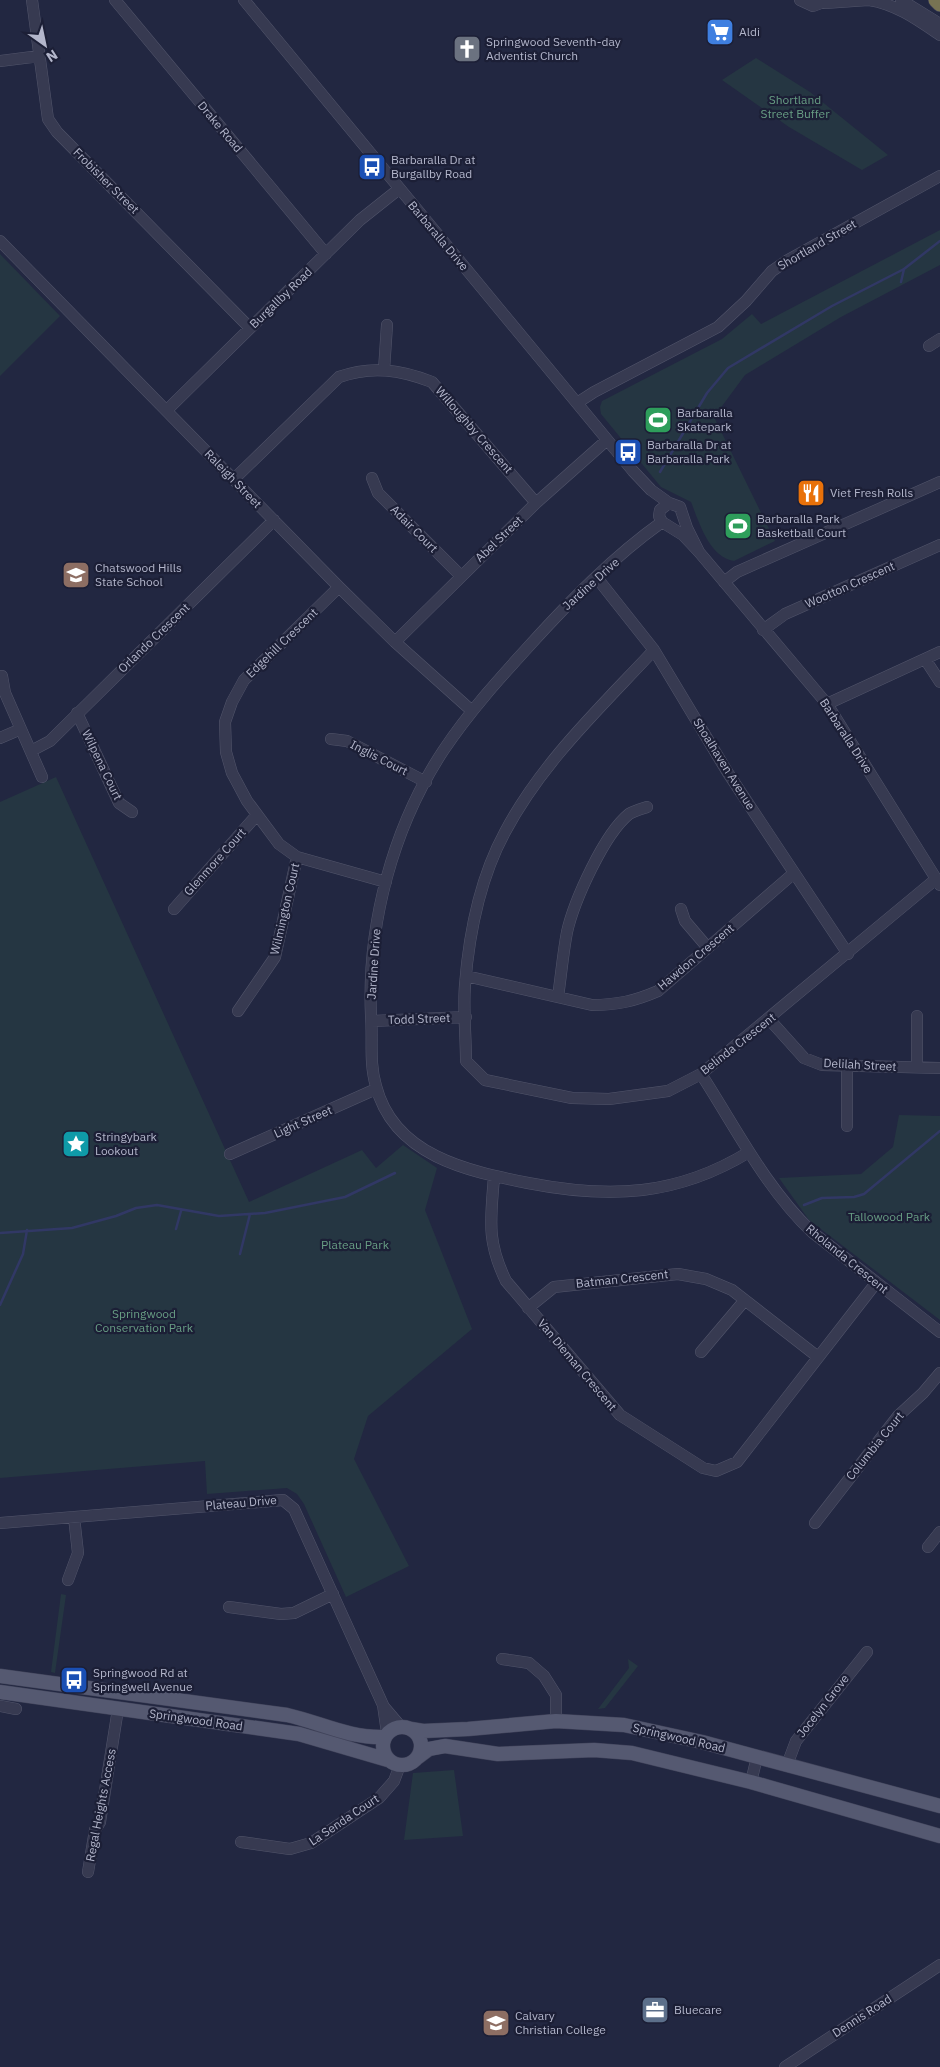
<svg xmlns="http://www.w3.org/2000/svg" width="940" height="2067" viewBox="0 0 940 2067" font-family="'IBM Plex Sans',sans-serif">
	<rect width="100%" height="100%" fill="#222741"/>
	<path fill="#253642" d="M756,58L810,92L888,155L862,170L789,127L722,80Z
		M940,230V265L841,317L745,375L714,417L775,541L734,561C709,557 699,522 691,502L661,487L601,414L600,407L602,401L722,339L752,314L761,324Z
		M0,254L60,316L0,376Z
		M56,777L249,1202L362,1150L376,1168L403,1145L437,1168L425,1210L472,1329L368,1416L354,1459L409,1566L346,1597L304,1504L297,1494L287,1488L207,1494L205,1461L0,1478V802Z
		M899,1115L940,1116V1320L809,1220L779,1178L861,1174L893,1147Z
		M61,1594L66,1595L55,1673L51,1672Z
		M628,1659L638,1666L605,1708L598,1709L629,1668Z
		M454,1770L463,1836L404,1840L413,1773Z"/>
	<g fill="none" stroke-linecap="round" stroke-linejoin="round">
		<path stroke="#313865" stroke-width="2.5" d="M901,282L904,269
			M660,472L707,393L728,368L832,306L904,269L940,241
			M804,1205L822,1198L854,1197L864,1194L940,1131
			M176,1229L181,1211
			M0,1233L72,1228L116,1216L136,1208L157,1205L219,1216L265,1213L345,1197L395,1173
			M240,1254L250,1214
			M0,1305L23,1254L27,1230"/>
		<defs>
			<path id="minor" d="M32,0L48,119L57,132L250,328
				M115,0L326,254
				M244,0L633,471L651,490L669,503L680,507L687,528L699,552
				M800,0L813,6L829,0
				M869,0C896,4 918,20 940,35
				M901,0L940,24
				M825,3L868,0
				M0,61L40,56
				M0,241L339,587L395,642L472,711
				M929,346L940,339
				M384,370L387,325
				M577,403L594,392L718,327L746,301L772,271L788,260L940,176
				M167,410L360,220L399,189
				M372,478L378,493L461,576
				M234,479L339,377C372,365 401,370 432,382L536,503
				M669,503L660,510L659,516L662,522L683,535L699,552L827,704L940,885
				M662,522C613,557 570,601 530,645C499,679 469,712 443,751C393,827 367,924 371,1016C373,1039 369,1063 376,1086C394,1156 468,1171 528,1183C610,1199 677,1196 749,1152
				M597,578L654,650L728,773L848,954
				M724,582L737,572L940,482
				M339,587L244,680L232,702L225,722L226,752L232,773L247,801L279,844L297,857L386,882
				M763,630L785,614L940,545
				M395,642L536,503L607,440
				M654,650C601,707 542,762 505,832C480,878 469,934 465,985C463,1010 466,1036 466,1061L485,1080L572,1098L609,1099L668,1091L701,1074L936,879
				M925,659L940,682
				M2,676L5,693L42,777
				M827,704L940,652
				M77,713L119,803L132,812
				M0,738L21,729
				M331,739L347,741L426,782
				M31,751L50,741L274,520
				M174,909L256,816
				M681,909L685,921L708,948
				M466,976L592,1005C617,1005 635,1001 658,991L794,873
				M558,997C561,976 563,953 567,932C574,901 604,834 629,814C634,811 641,809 647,807
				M238,1011L275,957L297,857
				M769,1019L804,1058L822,1065L940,1068
				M372,1021L466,1017
				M917,1067V1016
				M701,1074C736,1128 765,1187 812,1232L940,1332
				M847,1126V1065
				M230,1154L376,1089
				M494,1176C491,1219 486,1240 506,1281L620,1415L703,1468L716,1471L737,1462L876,1283
				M528,1308L554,1287L678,1274L706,1279L732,1290L818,1357
				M701,1352L745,1300
				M0,1523L283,1500L294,1509L383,1705L387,1733
				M815,1523L898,1416L923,1393L940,1373
				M928,1547L940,1532
				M68,1580L78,1553L74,1517
				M229,1607L281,1614L294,1613L333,1594
				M502,1659L529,1663L544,1676L556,1695V1721
				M0,1706L16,1709
				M384,1707L401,1727
				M787,1765L796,1741L867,1652
				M751,1782L757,1757
				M241,1842L290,1849L311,1843L379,1798L394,1781L400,1765
				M88,1872L95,1830L100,1822L118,1709
				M785,2067L940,1965"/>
			<path id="major" d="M0,1676L287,1715C322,1723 348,1738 384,1737
				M0,1692L299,1734L388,1760
				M383 1746a19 19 0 1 1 38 0a19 19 0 1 1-38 0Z
				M411,1729L423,1731L468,1729L556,1721L624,1725L702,1742L940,1806
				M417,1758L429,1749L445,1746L498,1754L594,1750L632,1753L751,1782L940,1836"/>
			<path id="highway" d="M936,0L940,4"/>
		</defs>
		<use href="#minor" stroke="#52556b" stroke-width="12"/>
		<use href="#major" stroke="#40435a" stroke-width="15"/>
		<use href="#highway" stroke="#3f4258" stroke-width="16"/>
		<use href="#minor" stroke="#373a51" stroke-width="11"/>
		<use href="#major" stroke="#555971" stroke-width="14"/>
		<use href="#highway" stroke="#777353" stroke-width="15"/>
	</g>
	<defs>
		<symbol id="supermarket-square" viewBox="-11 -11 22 22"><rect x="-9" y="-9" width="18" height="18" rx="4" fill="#3f7fe0" stroke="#1c1f36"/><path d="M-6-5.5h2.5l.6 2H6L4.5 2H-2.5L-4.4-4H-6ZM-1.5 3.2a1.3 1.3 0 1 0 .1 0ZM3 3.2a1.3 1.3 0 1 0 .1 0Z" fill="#fff"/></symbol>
		<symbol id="church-square" viewBox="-11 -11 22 22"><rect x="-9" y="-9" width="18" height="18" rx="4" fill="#6b7280" stroke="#1c1f36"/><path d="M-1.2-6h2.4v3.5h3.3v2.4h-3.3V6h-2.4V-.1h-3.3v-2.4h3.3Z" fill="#fff"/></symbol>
		<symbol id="bus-square" viewBox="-11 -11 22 22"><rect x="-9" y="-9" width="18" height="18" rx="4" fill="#1a4fb4" stroke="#1c1f36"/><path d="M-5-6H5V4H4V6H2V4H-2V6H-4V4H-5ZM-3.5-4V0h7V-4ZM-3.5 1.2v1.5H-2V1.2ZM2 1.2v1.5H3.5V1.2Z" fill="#fff"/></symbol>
		<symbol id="stadium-square" viewBox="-11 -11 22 22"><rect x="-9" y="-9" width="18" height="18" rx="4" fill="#2e9e5b" stroke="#1c1f36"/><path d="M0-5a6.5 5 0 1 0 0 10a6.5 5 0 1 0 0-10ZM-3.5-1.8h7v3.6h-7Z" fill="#fff"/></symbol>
		<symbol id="restaurant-square" viewBox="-11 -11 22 22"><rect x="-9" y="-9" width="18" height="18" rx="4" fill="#e8710a" stroke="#1c1f36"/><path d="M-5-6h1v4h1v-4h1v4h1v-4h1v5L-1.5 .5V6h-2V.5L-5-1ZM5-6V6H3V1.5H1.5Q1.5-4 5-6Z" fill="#fff"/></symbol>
		<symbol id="school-square" viewBox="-11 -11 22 22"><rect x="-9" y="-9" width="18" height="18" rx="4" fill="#8d6e63" stroke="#1c1f36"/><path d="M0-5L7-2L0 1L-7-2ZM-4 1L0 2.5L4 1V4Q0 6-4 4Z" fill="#fff"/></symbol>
		<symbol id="sight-square" viewBox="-11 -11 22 22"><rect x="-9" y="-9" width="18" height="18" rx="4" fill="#0f9aa8" stroke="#1c1f36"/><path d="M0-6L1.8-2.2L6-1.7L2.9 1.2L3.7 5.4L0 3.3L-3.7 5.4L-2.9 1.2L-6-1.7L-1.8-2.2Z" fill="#fff"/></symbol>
		<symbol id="office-square" viewBox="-11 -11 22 22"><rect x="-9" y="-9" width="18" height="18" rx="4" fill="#5c6f8a" stroke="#1c1f36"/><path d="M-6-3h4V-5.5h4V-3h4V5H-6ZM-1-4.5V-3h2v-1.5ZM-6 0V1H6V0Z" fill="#fff"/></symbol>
	</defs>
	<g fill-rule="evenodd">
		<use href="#supermarket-square" x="704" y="16" width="32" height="32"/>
		<use href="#church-square" x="451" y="33" width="32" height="32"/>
		<use href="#bus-square" x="356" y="151" width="32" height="32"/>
		<use href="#stadium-square" x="642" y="404" width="32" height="32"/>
		<use href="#bus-square" x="612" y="436" width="32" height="32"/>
		<use href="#restaurant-square" x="795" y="477" width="32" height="32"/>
		<use href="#stadium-square" x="722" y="510" width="32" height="32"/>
		<use href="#school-square" x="60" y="559" width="32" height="32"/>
		<use href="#sight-square" x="60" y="1128" width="32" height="32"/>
		<use href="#bus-square" x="58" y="1664" width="32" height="32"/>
		<use href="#office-square" x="639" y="1994" width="32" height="32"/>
		<use href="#school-square" x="480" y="2007" width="32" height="32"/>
	</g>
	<g text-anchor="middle" stroke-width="4.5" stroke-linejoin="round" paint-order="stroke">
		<g font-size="12" fill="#b3b6cb" stroke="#1c1f36" text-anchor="start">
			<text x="739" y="36">Aldi</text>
			<text x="486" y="46">Springwood Seventh-day<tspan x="486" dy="14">Adventist Church</tspan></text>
			<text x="391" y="164">Barbaralla Dr at<tspan x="391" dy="14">Burgallby Road</tspan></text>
			<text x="677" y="417">Barbaralla<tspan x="677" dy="14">Skatepark</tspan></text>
			<text x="647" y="449">Barbaralla Dr at<tspan x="647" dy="14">Barbaralla Park</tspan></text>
			<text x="830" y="497">Viet Fresh Rolls</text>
			<text x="757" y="523">Barbaralla Park<tspan x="757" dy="14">Basketball Court</tspan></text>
			<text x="95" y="572">Chatswood Hills<tspan x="95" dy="14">State School</tspan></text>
			<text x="95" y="1141">Stringybark<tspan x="95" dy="14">Lookout</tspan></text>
			<text x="93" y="1677">Springwood Rd at<tspan x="93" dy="14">Springwell Avenue</tspan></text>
			<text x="674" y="2014">Bluecare</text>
			<text x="515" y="2020">Calvary<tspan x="515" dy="14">Christian College</tspan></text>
		</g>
		<g font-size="12" fill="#689e84" stroke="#1c1f36">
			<text x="795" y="104">Shortland<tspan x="795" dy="14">Street Buffer</tspan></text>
			<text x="889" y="1221">Tallowood Park</text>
			<text x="355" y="1249">Plateau Park</text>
			<text x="144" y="1318">Springwood<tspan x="144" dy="14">Conservation Park</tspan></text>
		</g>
		<g font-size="12" fill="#b3b6cb" stroke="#1c1f36">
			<text transform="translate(220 127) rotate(50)" y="4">Drake Road</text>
			<text transform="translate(106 181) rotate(45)" y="4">Frobisher Street</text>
			<text transform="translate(438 236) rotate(50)" y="4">Barbaralla Drive</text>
			<text transform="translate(817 245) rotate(-30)" y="4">Shortland Street</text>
			<text transform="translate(281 298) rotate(-44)" y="4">Burgallby Road</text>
			<text transform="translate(474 430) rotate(49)" y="4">Willoughby Crescent</text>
			<text transform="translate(233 479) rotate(46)" y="4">Raleigh Street</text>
			<text transform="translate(414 529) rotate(45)" y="4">Adair Court</text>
			<text transform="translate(499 539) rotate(-44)" y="4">Abel Street</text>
			<text transform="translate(591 584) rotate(-42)" y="4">Jardine Drive</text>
			<text transform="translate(850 585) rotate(-24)" y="4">Wootton Crescent</text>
			<text transform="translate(154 638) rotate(-44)" y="4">Orlando Crescent</text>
			<text transform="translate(282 643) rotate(-44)" y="4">Edgehill Crescent</text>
			<text transform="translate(846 736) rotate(57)" y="4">Barbaralla Drive</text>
			<text transform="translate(379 758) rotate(27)" y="4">Inglis Court</text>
			<text transform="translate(724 764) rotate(58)" y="4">Shoalhaven Avenue</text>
			<text transform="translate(102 765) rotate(64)" y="4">Wilpena Court</text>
			<text transform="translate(215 862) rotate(-48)" y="4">Glenmore Court</text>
			<text transform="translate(285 909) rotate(-77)" y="4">Wilmington Court</text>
			<text transform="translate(696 957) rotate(-40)" y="4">Hawdon Crescent</text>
			<text transform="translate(374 964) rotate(-86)" y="4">Jardine Drive</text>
			<text transform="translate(419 1019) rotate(-2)" y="4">Todd Street</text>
			<text transform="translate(738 1044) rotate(-38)" y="4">Belinda Crescent</text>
			<text transform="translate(860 1065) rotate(3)" y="4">Delilah Street</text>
			<text transform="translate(303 1122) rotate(-24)" y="4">Light Street</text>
			<text transform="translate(847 1259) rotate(39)" y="4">Rholanda Crescent</text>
			<text transform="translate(622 1279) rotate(-6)" y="4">Batman Crescent</text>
			<text transform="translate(577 1365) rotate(50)" y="4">Van Dieman Crescent</text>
			<text transform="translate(875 1446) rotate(-51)" y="4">Columbia Court</text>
			<text transform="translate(241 1503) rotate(-5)" y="4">Plateau Drive</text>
			<text transform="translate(823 1706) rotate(-52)" y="4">Jocelyn Grove</text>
			<text transform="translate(196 1720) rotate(8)" y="4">Springwood Road</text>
			<text transform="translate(679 1738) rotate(13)" y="4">Springwood Road</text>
			<text transform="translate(101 1805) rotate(-79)" y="4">Regal Heights Access</text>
			<text transform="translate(344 1820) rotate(-34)" y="4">La Senda Court</text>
			<text transform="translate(862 2016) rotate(-33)" y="4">Dennis Road</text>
		</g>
	</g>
	<g transform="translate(45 45) rotate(147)" stroke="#1c1f36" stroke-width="4" paint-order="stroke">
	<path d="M0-4L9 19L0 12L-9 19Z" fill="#b3b6cb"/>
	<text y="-8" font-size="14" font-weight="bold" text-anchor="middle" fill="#b3b6cb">N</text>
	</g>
</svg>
